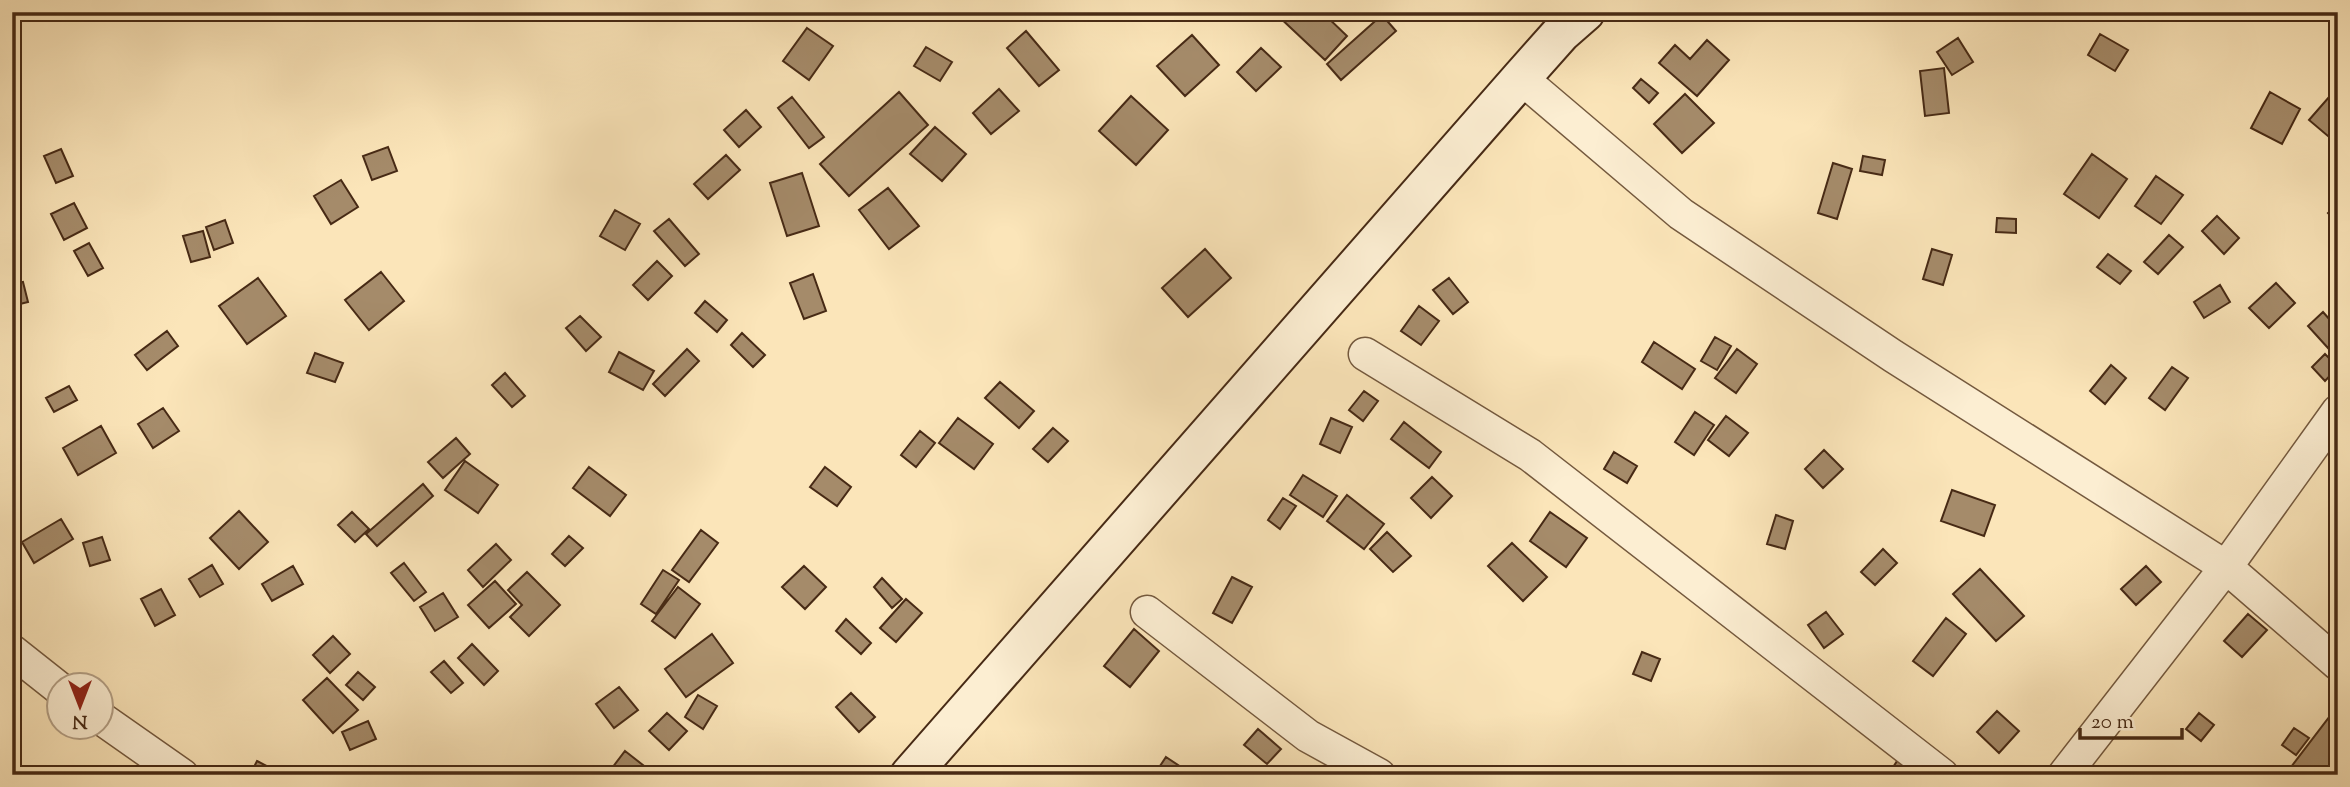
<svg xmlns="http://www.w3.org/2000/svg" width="2350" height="787" viewBox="0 0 2350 787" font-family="'Sorts Mill Goudy',serif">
	<rect width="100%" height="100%" fill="#fbe5b9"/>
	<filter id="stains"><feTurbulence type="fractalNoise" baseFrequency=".00286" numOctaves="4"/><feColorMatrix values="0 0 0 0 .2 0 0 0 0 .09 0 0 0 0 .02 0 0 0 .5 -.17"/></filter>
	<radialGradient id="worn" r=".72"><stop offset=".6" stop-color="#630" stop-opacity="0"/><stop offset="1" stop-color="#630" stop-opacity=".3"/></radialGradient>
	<path fill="#a58b6a" stroke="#472a15" stroke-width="2" d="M1277,12H1322L1347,36L1325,60L1276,14Z
		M2320,12H2338V17L2332,23Z
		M1382,15L1396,31L1341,80L1327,64Z
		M807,28L833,46L809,80L783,61Z
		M1026,31L1059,70L1039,86L1007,48Z
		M2100,34L2128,50L2115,71L2088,55Z
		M1192,35L1219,65L1185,96L1157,66Z
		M1958,38L1973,62L1952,75L1937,52Z
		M1707,40L1729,60L1697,96L1659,63L1675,45L1690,59Z
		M926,47L952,62L940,81L914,66Z
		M1261,48L1281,67L1256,91L1237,72Z
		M1944,68L1949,113L1925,116L1920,71Z
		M1641,79L1658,93L1649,103L1633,88Z
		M999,89L1019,111L991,134L973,113Z
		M2336,89L2338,139L2335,142L2309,120Z
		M899,92L928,125L849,196L820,164Z
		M2270,92L2300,109L2282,144L2251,128Z
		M1685,94L1714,123L1682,153L1654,124Z
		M1131,96L1168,130L1136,165L1099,131Z
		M792,97L824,137L809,148L778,108Z
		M746,110L761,127L739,147L724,130Z
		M935,127L966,154L942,181L910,154Z
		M388,147L397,171L372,180L363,156Z
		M61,149L73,176L56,183L44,156Z
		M2092,154L2127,179L2099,218L2064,194Z
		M726,155L740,170L708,199L694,184Z
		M1863,156L1885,160L1882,175L1860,171Z
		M1833,163L1852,169L1837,219L1818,213Z
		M802,173L819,226L787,236L770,183Z
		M2156,176L2183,195L2161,224L2135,206Z
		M341,180L358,207L331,224L314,196Z
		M888,188L919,226L889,249L859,210Z
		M74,203L87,228L64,240L51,214Z
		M2338,204V224L2328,213Z
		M615,210L640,224L625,250L600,236Z
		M2217,216L2239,238L2224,254L2202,231Z
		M1997,218L2016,219V233L1996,232Z
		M669,219L699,254L685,266L654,231Z
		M225,220L233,243L214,250L206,227Z
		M203,231L210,257L191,262L183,236Z
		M2169,235L2183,247L2158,274L2144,262Z
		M89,243L103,268L88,276L74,251Z
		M1205,249L1231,278L1188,317L1162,288Z
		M1932,249L1952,255L1943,285L1923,279Z
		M2108,254L2131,271L2120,284L2097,267Z
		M657,261L672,276L648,300L633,285Z
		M381,272L404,301L369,330L345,300Z
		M813,274L826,311L804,319L790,283Z
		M258,278L286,316L247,344L219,306Z
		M1449,278L1468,302L1453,314L1433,290Z
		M23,282L28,302L12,306V284Z
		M2276,283L2295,303L2269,328L2249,308Z
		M2220,285L2230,302L2204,318L2194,302Z
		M705,301L727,320L717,332L695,313Z
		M1419,306L1439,321L1421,345L1401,331Z
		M2323,312L2338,329V339L2328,348L2308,326Z
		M580,316L601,337L586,351L566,328Z
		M167,331L178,346L147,370L135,355Z
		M742,333L765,355L753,367L731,345Z
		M1715,337L1731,346L1717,370L1701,361Z
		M1654,342L1695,369L1682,389L1642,362Z
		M687,349L699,361L665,396L653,384Z
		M1737,349L1757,364L1736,393L1715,378Z
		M619,352L654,371L643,390L609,372Z
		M315,353L343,363L335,382L307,373Z
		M2325,354L2338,367L2325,381L2312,367Z
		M2111,365L2126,378L2105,404L2090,391Z
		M2172,367L2188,378L2165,410L2149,398Z
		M505,373L525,396L512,407L492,385Z
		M1000,382L1034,411L1019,428L985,398Z
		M69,386L77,400L54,412L46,398Z
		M1364,391L1378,401L1363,421L1349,410Z
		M163,408L179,431L153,448L138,424Z
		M1695,412L1714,425L1694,455L1675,442Z
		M1726,416L1748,433L1729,456L1708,440Z
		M958,418L993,444L974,469L939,443Z
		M1331,418L1352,427L1340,453L1320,444Z
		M1404,422L1441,452L1429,468L1391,439Z
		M101,426L116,453L78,475L63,448Z
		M1053,428L1068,441L1048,462L1033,449Z
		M920,431L935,443L916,467L901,455Z
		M456,438L470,454L443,478L428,462Z
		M1824,450L1843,469L1823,488L1805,469Z
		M1614,452L1637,466L1627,483L1604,469Z
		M465,461L498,485L478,513L445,490Z
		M589,467L626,495L610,516L573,488Z
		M825,467L851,487L837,506L810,487Z
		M1303,475L1337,496L1323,517L1290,495Z
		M1432,477L1452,496L1431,518L1411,498Z
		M423,484L433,496L377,546L366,534Z
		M1952,490L1995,505L1984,536L1941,521Z
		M1347,495L1384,524L1364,549L1327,521Z
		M1283,498L1296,506L1280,529L1268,520Z
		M239,511L268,542L239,569L210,538Z
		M352,512L369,529L355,542L338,525Z
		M1550,512L1587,538L1566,567L1530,541Z
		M1776,515L1793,521L1785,549L1767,544Z
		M61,519L73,539L34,563L22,542Z
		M701,530L718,543L689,582L672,570Z
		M1387,532L1411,556L1393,572L1370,549Z
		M569,536L583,548L565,566L552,554Z
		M102,537L110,560L90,566L83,543Z
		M1512,543L1547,577L1523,601L1488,566Z
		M496,544L511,560L483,587L468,570Z
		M1883,549L1897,563L1875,585L1861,572Z
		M404,563L426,592L414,601L391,573Z
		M212,565L223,584L200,597L189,579Z
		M293,566L303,584L272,601L262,584Z
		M804,566L826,587L805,609L782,587Z
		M2146,566L2161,582L2136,605L2121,589Z
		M1980,569L2024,616L1996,641L1953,594Z
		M663,570L679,580L656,614L641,604Z
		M527,572L560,605L529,636L510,617L522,605L508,590Z
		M1232,577L1252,587L1232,623L1213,613Z
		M882,578L902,599L892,608L874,587Z
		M495,581L516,604L489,628L468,605Z
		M678,587L700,604L675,638L652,621Z
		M161,589L175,615L155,626L141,599Z
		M443,593L458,617L435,631L420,607Z
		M906,599L922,613L896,642L880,628Z
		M1826,612L1843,634L1824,648L1808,625Z
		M2248,614L2267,630L2242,657L2224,641Z
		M1946,618L1966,634L1933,676L1913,661Z
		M846,619L871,643L861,654L836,631Z
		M1134,629L1159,651L1130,687L1104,666Z
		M712,634L733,663L686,697L665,669Z
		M333,636L350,654L330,673L313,655Z
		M472,644L498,671L484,685L458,658Z
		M1642,652L1660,659L1651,681L1633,674Z
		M444,661L463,683L451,693L431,672Z
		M358,672L375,687L363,700L346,685Z
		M327,678L358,710L333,733L303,700Z
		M619,687L638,710L614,728L596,704Z
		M851,693L875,717L859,732L836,707Z
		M698,695L717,706L703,729L685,717Z
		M1997,711L2019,731L1999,753L1977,732Z
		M667,713L687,731L669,750L649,731Z
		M2199,713L2214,725L2201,741L2186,729Z
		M2330,716L2338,722V775H2332L2324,768L2319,775H2301L2291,767Z
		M368,721L376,739L350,750L342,732Z
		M2294,728L2309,738L2296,755L2282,745Z
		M1258,729L1281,749L1267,764L1244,745Z
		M625,751L648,769L644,775H621L612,768Z
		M1166,757L1193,775H1154Z
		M1899,758L1925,775H1888Z
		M257,761L284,775H250Z"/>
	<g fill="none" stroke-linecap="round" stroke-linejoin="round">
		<defs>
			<path id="minor" d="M1521,78L1681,214L1893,356L2226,567L2338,664
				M1365,354L1530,455L1942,775
				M1147,612L1308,736L1379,775
				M12,651L60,689
				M102,719L182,775
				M2064,775L2226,567L2338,411"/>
			<path id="secondary" d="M910,775L1521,78L1561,33L1585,12"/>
		</defs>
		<use href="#minor" stroke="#74593e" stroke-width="35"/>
		<use href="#secondary" stroke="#472a15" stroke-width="42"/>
		<use href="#minor" stroke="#fceed2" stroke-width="32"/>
		<use href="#secondary" stroke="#fceed2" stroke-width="38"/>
	</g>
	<rect width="2350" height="787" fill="none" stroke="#fbe5b9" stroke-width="42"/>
	<rect x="14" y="14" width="2322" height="759" fill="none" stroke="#472a15" stroke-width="3.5"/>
	<rect x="21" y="21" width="2308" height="745" fill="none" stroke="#472a15" stroke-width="2"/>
	<g transform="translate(80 706) rotate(180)"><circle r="33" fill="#fceed2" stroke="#b4a086" stroke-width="2"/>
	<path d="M0-5L12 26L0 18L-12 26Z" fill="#8f2418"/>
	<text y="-10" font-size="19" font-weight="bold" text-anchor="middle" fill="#472a15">N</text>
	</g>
	<path d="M2080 728v10h102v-10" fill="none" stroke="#472a15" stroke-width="3.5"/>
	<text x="2091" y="728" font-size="21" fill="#472a15" stroke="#fceed2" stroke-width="5" paint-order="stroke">20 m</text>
	<rect width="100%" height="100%" filter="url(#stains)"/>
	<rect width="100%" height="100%" fill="url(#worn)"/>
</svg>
